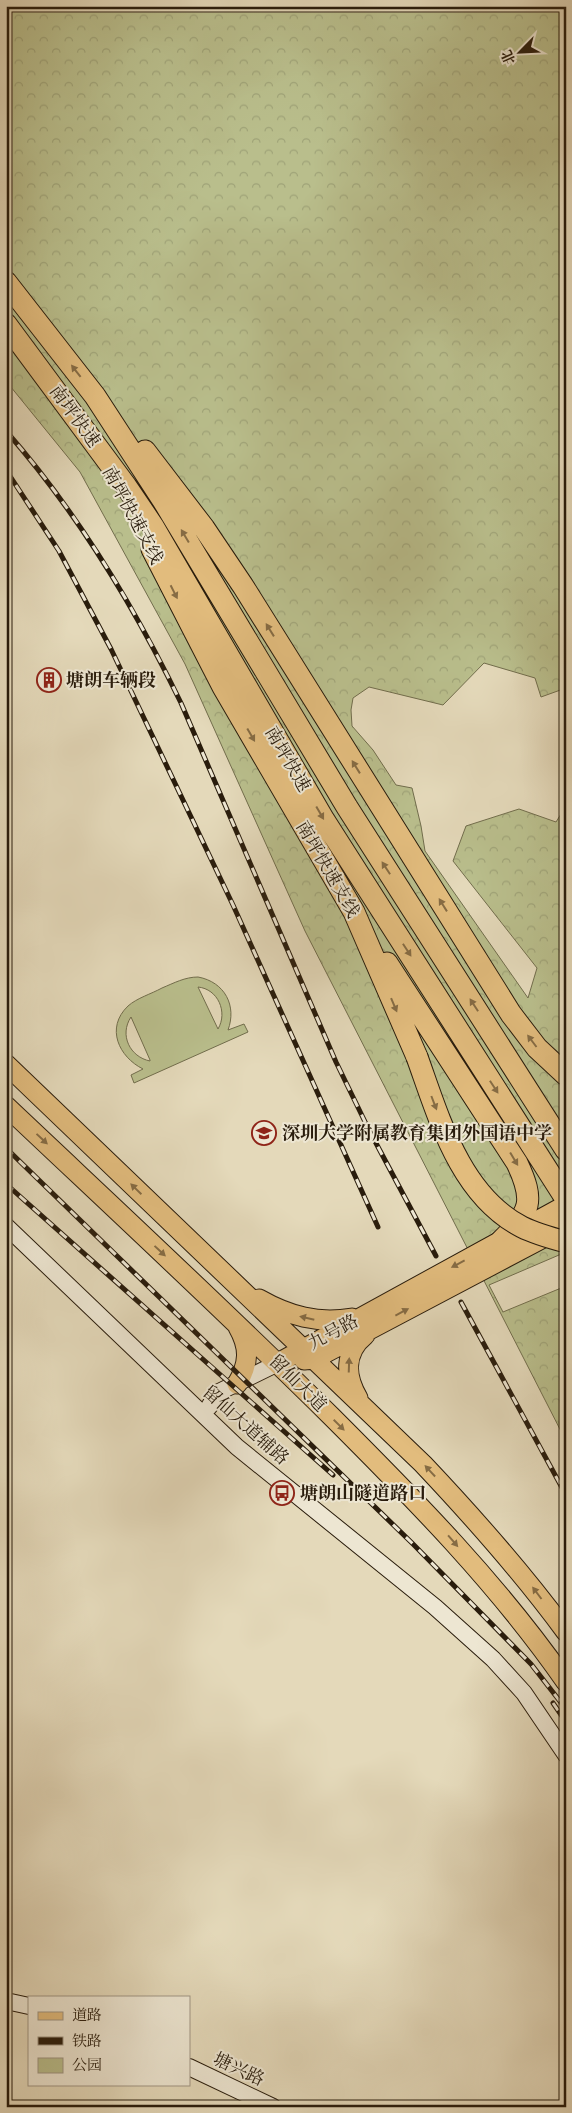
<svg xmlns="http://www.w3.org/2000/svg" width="572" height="2113" viewBox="0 0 572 2113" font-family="'IM FELL Great Primer','Noto Serif SC',serif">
	<defs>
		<pattern id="forest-crowns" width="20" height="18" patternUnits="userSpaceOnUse" patternTransform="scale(1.25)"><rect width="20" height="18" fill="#b9be8c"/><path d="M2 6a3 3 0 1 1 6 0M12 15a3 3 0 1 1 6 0" fill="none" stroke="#9fa378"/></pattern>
	</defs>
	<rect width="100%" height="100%" fill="#e4d9ba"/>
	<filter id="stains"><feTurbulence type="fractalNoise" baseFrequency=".004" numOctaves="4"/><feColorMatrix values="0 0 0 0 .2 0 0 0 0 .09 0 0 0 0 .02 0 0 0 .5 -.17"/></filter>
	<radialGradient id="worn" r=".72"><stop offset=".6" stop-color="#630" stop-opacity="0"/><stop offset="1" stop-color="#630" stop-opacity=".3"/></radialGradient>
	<path fill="#b9be8c" stroke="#716d4c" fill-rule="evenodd" d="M198,977C225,982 237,1006 228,1030L244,1024L248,1032L134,1083L131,1075L143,1069C119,1057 105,1028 128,1006C137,998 151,994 162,988C174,983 185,977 198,977ZM198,987C218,989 228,1012 218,1029ZM131,1017L150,1060V1061C130,1057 119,1035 131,1017Z"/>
	<path fill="url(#forest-crowns)" stroke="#716d4c" d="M6,6H566V688L541,697L535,678L484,663L443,705L369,687L353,698L351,710L352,726L373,750L396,785L412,788L421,826L425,851L528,998L537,968L453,861L466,826L519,809L556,822L566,806V1252L489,1285L503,1312L566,1286V1441L305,931L185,664L80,472L6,381Z"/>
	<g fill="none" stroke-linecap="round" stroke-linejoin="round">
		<defs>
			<path id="secondary" d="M6,1226L237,1447L435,1607L493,1659L524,1693L566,1755
				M209,1407L217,1393L278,1363
				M6,2001L29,2006
				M189,2067L273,2107"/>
			<path id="primary" d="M6,1064L423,1464C474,1518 522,1572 566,1632
				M6,1106C115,1209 224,1310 331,1416C415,1500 498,1584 566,1682
				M259,1299C289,1316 318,1324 352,1318
				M304,1360L314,1359L566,1226
				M278,1363L566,1205
				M237,1384C249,1364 250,1348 238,1327
				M358,1398C345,1376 344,1352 365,1335"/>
			<path id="highway" d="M6,282L95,396L164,502L347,807L566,1150
				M6,324L126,486L153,526L324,820L566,1199
				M145,451L204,528L243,586L511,1014L537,1048L566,1075
				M152,549L223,687L354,912L417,1057
				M387,963L517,1163C535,1201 531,1212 501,1241"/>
		</defs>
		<use href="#secondary" stroke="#291c0c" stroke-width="18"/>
		<use href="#primary" stroke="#291c0c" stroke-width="21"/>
		<use href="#highway" stroke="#291c0c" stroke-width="23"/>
		<use href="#secondary" stroke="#ede6d2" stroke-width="16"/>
		<use href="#primary" stroke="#e2bc7d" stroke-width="19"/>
		<use href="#highway" stroke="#e2bc7d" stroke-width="21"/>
		<defs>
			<path id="rail" d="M6,431C78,513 134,606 181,703L336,1062L369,1130L436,1256
				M6,470L59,551L111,649L233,905L378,1227
				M6,1148L412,1543L531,1664L566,1709
				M6,1184L333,1475
				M461,1302L566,1495
				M553,1703L566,1722"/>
		</defs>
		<use href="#rail" stroke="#291c0c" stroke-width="5"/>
		<use href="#rail" stroke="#ede6d2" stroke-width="3" stroke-dasharray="9" stroke-linecap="butt"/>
		<defs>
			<path id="highway-bridge" d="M417,1057C439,1118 460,1195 522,1227C536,1234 551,1238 566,1242"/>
		</defs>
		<use href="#highway-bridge" stroke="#291c0c" stroke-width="23" stroke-linecap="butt"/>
		<use href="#highway-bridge" stroke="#e2bc7d" stroke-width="21"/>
	</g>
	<defs><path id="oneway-solid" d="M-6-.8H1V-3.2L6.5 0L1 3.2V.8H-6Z" transform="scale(1.25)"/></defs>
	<g fill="#866c44">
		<use href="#oneway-solid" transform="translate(76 371) rotate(-128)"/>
		<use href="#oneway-solid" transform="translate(185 536) rotate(-121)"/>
		<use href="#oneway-solid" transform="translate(174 592) rotate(63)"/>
		<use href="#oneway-solid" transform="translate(270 630) rotate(-122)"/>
		<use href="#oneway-solid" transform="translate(251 735) rotate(60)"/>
		<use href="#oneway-solid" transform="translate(356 767) rotate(-122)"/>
		<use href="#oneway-solid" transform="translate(320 813) rotate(60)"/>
		<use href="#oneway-solid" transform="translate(386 868) rotate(-123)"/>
		<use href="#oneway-solid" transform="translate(443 905) rotate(-122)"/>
		<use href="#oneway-solid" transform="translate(407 950) rotate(57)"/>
		<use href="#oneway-solid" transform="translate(394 1005) rotate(67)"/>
		<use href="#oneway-solid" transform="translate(474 1005) rotate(-123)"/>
		<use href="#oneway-solid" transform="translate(532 1041) rotate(-127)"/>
		<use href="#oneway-solid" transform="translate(494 1087) rotate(57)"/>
		<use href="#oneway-solid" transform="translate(434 1103) rotate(69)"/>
		<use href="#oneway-solid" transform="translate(42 1139) rotate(43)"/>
		<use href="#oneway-solid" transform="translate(514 1159) rotate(59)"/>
		<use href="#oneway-solid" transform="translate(136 1189) rotate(-136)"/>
		<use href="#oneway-solid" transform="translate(160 1251) rotate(43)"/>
		<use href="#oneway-solid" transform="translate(458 1264) rotate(152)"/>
		<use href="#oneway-solid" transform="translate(402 1312) rotate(-28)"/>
		<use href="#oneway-solid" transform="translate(307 1318) rotate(-167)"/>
		<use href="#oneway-solid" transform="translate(349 1365) rotate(-88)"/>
		<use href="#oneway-solid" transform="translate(339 1425) rotate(45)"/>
		<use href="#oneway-solid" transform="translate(430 1471) rotate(-133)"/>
		<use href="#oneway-solid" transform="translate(453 1541) rotate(49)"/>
		<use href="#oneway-solid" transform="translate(537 1593) rotate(-127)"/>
	</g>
	<defs>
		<symbol id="building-ring" viewBox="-11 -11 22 22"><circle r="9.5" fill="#ede6d2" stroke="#8f2418" stroke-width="1.5"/><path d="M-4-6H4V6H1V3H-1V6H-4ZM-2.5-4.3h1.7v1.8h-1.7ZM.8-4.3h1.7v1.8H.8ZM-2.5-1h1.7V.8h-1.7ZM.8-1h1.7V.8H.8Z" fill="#8f2418"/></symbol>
		<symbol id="school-ring" viewBox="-11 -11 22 22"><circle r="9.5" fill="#ede6d2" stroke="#8f2418" stroke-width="1.5"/><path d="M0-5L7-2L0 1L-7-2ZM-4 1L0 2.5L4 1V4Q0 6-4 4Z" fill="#8f2418"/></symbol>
		<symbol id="bus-ring" viewBox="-11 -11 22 22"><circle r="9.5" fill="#ede6d2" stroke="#8f2418" stroke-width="1.5"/><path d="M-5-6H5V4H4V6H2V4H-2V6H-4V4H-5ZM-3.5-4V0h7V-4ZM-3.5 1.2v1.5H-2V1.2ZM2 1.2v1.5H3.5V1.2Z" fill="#8f2418"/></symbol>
	</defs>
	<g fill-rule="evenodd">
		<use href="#building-ring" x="35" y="666" width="28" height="28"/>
		<use href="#school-ring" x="250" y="1119" width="28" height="28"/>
		<use href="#bus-ring" x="268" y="1479" width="28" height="28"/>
	</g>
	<g text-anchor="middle" stroke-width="4" stroke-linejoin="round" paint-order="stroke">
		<g font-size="18" fill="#291c0c" stroke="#ede6d2">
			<text transform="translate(75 416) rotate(54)" y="6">南坪快速</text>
			<text transform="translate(133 515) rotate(62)" y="6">南坪快速支线</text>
			<text transform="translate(288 759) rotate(60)" y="6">南坪快速</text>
			<text transform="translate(328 869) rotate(60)" y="6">南坪快速支线</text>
			<text transform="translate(333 1332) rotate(-28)" y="6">九号路</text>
			<text transform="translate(298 1383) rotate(45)" y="6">留仙大道</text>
			<text transform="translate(246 1425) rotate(42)" y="6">留仙大道辅路</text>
			<text transform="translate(239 2069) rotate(25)" y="6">塘兴路</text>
		</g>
		<g font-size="18" font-weight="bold" fill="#291c0c" stroke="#ede6d2" text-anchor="start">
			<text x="66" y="686">塘朗车辆段</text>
			<text x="282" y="1139">深圳大学附属教育集团外国语中学</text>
			<text x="300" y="1499">塘朗山隧道路口</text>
		</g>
	</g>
	<rect width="572" height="2113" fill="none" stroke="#e4d9ba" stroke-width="25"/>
	<rect x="8" y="8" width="557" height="2098" fill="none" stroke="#291c0c" stroke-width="2.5"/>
	<rect x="12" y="12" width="547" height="2088" fill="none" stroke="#291c0c"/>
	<rect x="28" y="1996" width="162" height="90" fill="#ede6d2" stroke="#9f9583"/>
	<rect x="38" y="2012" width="25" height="8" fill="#e2bc7d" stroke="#9f9583"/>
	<text x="72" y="2020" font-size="15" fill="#291c0c">道路</text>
	<rect x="38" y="2037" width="25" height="8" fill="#291c0c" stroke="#9f9583"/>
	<text x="72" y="2046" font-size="15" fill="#291c0c">铁路</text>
	<rect x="38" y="2058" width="25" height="15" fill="#b9be8c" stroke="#9f9583"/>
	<text x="72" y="2070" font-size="15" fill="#291c0c">公园</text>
	<g transform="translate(520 52) rotate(246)" stroke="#ede6d2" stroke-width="4" paint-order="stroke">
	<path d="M0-4L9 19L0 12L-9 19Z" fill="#291c0c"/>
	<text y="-8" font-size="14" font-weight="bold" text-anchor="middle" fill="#291c0c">北</text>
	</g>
	<rect width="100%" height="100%" filter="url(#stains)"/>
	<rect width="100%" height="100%" fill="url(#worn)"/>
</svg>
